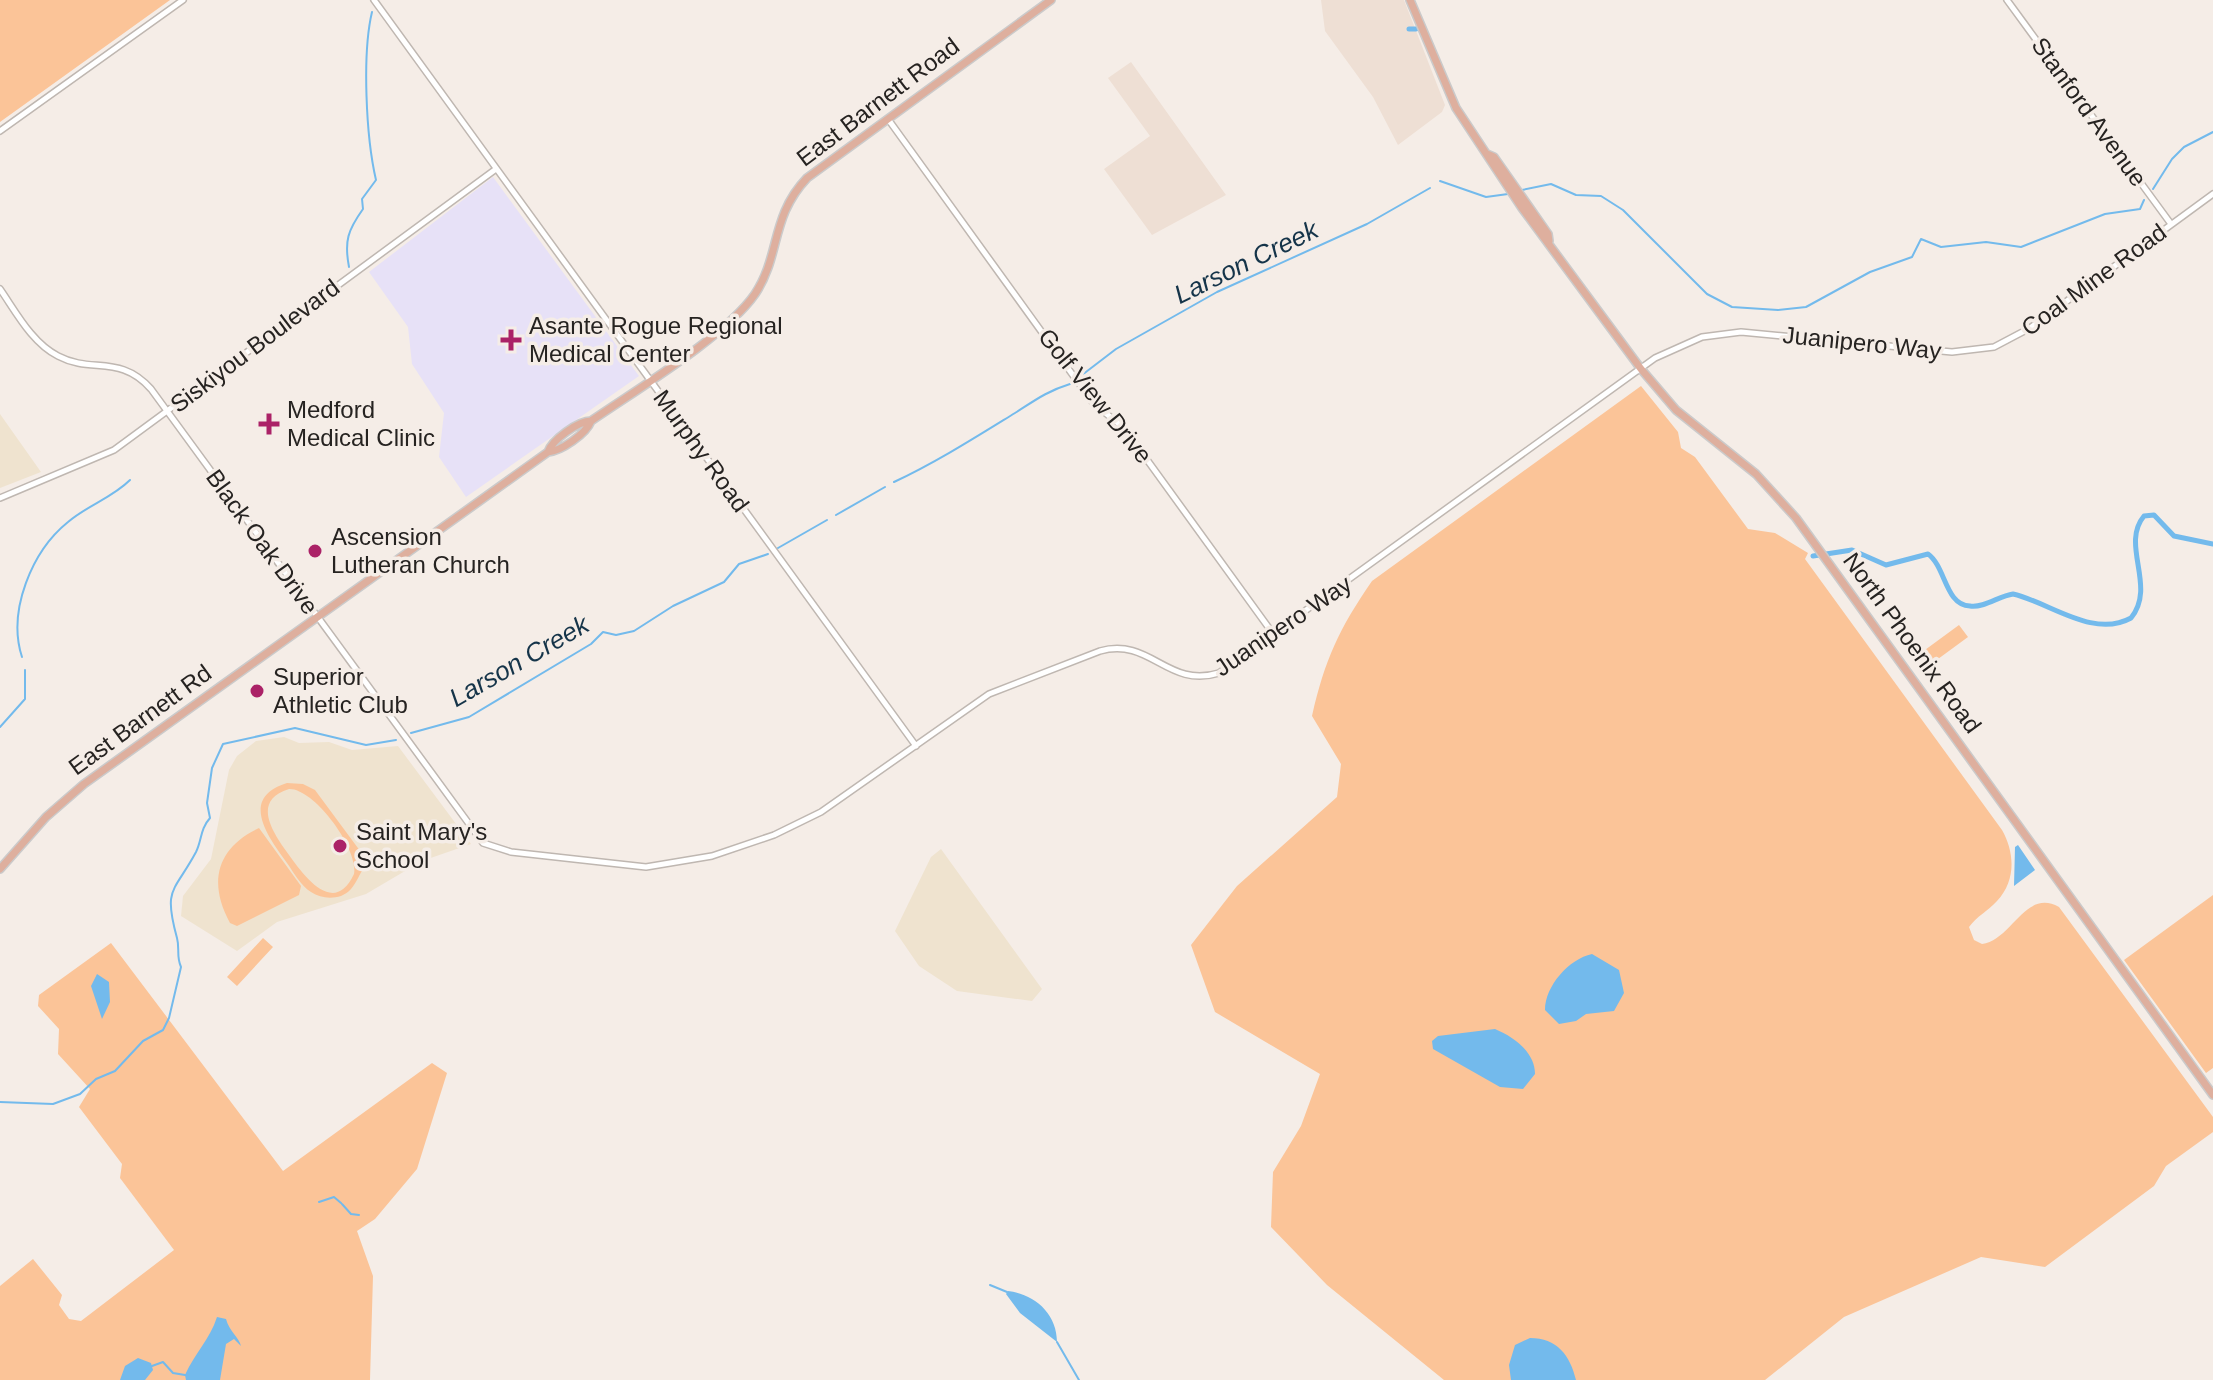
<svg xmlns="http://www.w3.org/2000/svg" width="2213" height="1380" viewBox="0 0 2213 1380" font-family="Arial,sans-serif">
	<rect width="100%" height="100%" fill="#f5ede7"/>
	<path fill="#eedfd4" d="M1321,0H1404L1445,105L1442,112L1398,145L1373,97L1325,31Z
		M1131,62L1226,195L1152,235L1104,169L1150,136L1108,78Z"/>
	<path fill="#efe3cf" d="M0,414L41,472L0,488Z
		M284,737L299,743L329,742L352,750L398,746L471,844L422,861L366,894L277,922L237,951L181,916L183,896L211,859L229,770L237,756L256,741Z
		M941,849L1042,989L1032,1001L957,991L919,966L895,931L931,857Z"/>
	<path fill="#e7e1f7" d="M493,177L639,376L466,497L439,457L444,413L412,364L408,327L369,272Z"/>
	<path fill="#fbc498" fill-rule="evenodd" d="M0,0H170L0,122Z
		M1641,386L1678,432L1681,448L1695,457L1748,529L1775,533L1808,553L1805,559L2002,830C2015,853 2016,881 1997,901C1988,911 1977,916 1969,927L1974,940L1982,944C2012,940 2025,888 2059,907L2213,1117V1132L2166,1166L2154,1186L2045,1267L1981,1257L1844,1317L1765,1380H1444L1327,1285L1271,1227L1273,1172L1301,1126L1320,1074L1215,1012L1191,945L1237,886L1337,797L1341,764L1312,716C1325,659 1339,629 1372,581Z
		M1959,625L1968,637L1923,670L1914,658Z
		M287,783L303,784L315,790L369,863C357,872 358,889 341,896C331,899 320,898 311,892C301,886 294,873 287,863C269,838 238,798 287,783ZM289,789C314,788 359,849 354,874C334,917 304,876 289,855C274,834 250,801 289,789Z
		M259,828L301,886L299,895L237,926L230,923C208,883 216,848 259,828Z
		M2213,895V1068L2206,1073L2124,960Z
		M263,938L273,947L237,986L227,977Z
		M111,943L283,1171L432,1063L447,1073L417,1169L375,1219L357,1231L373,1276L370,1380H0V1286L33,1259L62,1295L59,1305L69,1319L81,1321L174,1250L120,1178L122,1164L79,1107L90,1089L58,1054L59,1029L38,1006L39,995Z"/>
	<path fill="#73baec" d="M2018,845L2035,870L2014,886L2015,847Z
		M1592,954L1619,970L1624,993L1614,1011L1586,1014L1576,1021L1559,1024L1545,1010C1545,986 1569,959 1592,954Z
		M97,974L109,982L110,1002L102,1019L91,986Z
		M1495,1029C1514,1037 1535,1052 1535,1074L1523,1089L1500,1087L1433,1049L1432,1041L1438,1036Z
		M1008,1291C1034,1294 1057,1313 1057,1342L1020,1313L1006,1294Z
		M217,1317L226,1319C229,1331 239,1337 241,1346L234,1339L226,1344L220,1380H186L185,1375C195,1353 210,1339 217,1317Z
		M1530,1338C1557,1338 1570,1355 1576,1380H1511L1509,1365L1515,1345Z
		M138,1358L151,1363L153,1370L145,1380H120L125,1366Z"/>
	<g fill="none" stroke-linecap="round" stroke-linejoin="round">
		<path stroke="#73baec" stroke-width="2" d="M1440,181L1486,197L1508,194
			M2153,189L2172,159L2184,147L2213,132
			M1522,190L1551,184L1576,195L1601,196L1623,210L1707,294L1732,307L1778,310L1806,307L1870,272L1912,257L1921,239L1941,247L1986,242L2021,247L2105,214L2140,209L2144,200
			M349,267C344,241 348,230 363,209L362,199L376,180C366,137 362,54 372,12
			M1082,375L1116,349L1217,292L1367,224L1430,188
			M894,482C935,463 976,437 1015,413C1034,401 1047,391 1070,384
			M836,515L885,487
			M778,548L827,520
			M22,657C7,611 32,551 68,522C88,505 112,498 130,480
			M0,727L25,699V670
			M411,733L469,717L591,644L603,632L616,635L634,631L673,606L724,582L739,564L768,554
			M0,1102L53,1104L80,1094L96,1079L115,1071L143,1041L163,1030L169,1018L181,967C176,956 180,949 177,938C163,887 174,893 196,852C202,840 200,829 210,818L207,803L212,768L223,744L295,728L366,745L396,740
			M319,1202L334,1197L341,1203
			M342,1204L351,1214L359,1215
			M990,1285L1007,1292
			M1057,1342L1079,1380
			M152,1366L163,1362L173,1373L185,1375"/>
		<path stroke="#73baec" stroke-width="5" d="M1409,29H1416
			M1813,556L1852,550L1886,565L1928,554C1946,567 1945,605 1970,606C1984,608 1999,596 2013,594C2049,602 2093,639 2131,618C2157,586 2120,545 2144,516L2154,515L2174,536L2213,544"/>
		<defs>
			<path id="minor" d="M374,0L916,746
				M2007,0L2171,224
				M888,119L1093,403L1124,428L1274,635
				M0,131L183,0
				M0,289C16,312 32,343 58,356C92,374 120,354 151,389L483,843L511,852L646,867L712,856L774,835L821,812L989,694L1100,651C1151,637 1167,689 1219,673L1655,358L1702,337L1741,332L1952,352L1994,347L2030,328L2213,194
				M0,498L114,450L496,169"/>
			<path id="major" d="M1410,0L1456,108L1522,208L1641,369L1676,410L1756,474L1796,518L2213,1095
				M1487,154L1494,157L1548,234L1549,241
				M548,452C552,440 578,421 591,421
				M0,869L46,817L84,784L548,452C561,451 586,434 591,421C636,390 726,336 755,294C781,255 770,217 807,178L1051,0"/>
		</defs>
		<use href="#minor" stroke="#bfb7b1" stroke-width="8"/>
		<use href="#major" stroke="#cbcaca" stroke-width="10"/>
		<use href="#minor" stroke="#fff" stroke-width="5"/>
		<use href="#major" stroke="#deaf9e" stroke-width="7"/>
	</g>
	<g fill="#ab2267" stroke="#f5ede7" stroke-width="3">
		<path d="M507 328h8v8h8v8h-8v8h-8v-8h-8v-8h8z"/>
		<path d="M265 412h8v8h8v8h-8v8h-8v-8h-8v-8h8z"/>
		<circle cx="315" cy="551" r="8"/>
		<circle cx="257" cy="691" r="8"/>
		<circle cx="340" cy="846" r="8"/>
	</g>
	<g text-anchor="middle" stroke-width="7" stroke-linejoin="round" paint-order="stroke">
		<g font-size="24" fill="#262321" stroke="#f5ede7">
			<text transform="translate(878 102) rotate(-37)" y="8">East Barnett Road</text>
			<text transform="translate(2089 112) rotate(54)" y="8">Stanford Avenue</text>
			<text transform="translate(2094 280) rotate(-36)" y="8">Coal Mine Road</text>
			<text transform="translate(1862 343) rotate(6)" y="8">Juanipero Way</text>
			<text transform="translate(255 346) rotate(-37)" y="8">Siskiyou Boulevard</text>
			<text transform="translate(1095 396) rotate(51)" y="8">Golf View Drive</text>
			<text transform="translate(701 451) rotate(54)" y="8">Murphy Road</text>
			<text transform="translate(262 542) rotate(54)" y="8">Black Oak Drive</text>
			<text transform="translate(1283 626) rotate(-34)" y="8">Juanipero Way</text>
			<text transform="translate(1912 643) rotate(54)" y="8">North Phoenix Road</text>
			<text transform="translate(140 720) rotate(-36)" y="8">East Barnett Rd</text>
		</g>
		<g font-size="24" fill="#262321" stroke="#f5ede7" text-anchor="start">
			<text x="529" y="334">Asante Rogue Regional<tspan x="529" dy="28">Medical Center</tspan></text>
			<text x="287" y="418">Medford<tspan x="287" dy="28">Medical Clinic</tspan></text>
			<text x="331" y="545">Ascension<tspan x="331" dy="28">Lutheran Church</tspan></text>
			<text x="273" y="685">Superior<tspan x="273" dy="28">Athletic Club</tspan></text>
			<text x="356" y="840">Saint Mary's<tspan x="356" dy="28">School</tspan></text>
		</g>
		<g font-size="26" font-style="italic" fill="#153449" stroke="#f5ede7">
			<text transform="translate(1246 262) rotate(-26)" y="9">Larson Creek</text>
			<text transform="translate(519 661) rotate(-30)" y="9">Larson Creek</text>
		</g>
	</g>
</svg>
